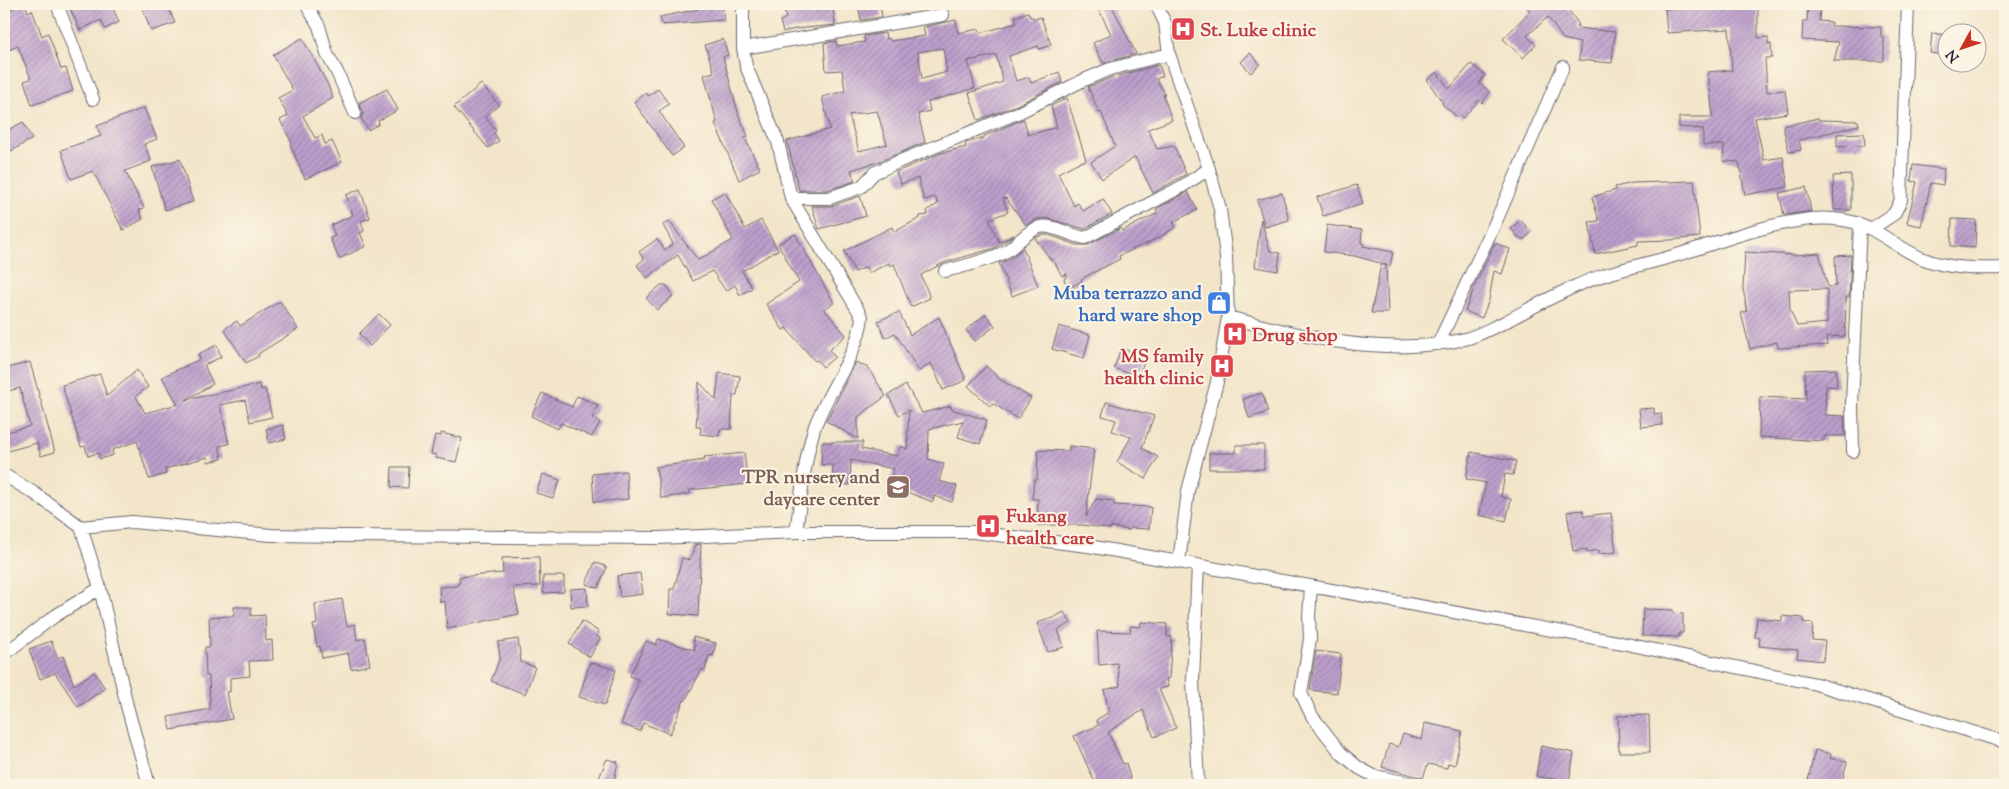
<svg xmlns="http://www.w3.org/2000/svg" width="2009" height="789" viewBox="0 0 2009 789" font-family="'Sorts Mill Goudy',serif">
	<defs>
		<pattern id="building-hatch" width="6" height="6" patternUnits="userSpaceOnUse" patternTransform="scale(1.25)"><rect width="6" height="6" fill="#bd9fcc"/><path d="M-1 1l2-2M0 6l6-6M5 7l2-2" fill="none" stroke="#9981a7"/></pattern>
	</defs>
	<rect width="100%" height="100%" fill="#fcf5e5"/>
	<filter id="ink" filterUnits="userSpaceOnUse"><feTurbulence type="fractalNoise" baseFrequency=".02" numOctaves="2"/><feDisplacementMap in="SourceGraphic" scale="10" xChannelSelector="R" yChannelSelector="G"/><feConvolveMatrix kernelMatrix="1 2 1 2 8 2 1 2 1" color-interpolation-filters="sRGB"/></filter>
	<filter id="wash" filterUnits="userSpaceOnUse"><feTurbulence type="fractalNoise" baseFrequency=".0096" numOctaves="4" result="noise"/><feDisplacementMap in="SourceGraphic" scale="20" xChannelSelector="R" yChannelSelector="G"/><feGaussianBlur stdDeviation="1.12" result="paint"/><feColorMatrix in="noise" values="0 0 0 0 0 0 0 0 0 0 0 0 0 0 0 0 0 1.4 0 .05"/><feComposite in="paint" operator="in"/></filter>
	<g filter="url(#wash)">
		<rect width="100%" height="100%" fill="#f2e5c9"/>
		<g id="blocks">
			<path fill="url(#building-hatch)" fill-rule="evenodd" d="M25,4L28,12L32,10L42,36L48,33L61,69L66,68L73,91L32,105L24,81L31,79L18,46L9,50L4,36V21L10,19L6,11Z
				M68,4H111L119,22L105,29L101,20L80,30Z
				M141,4H167L175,23L151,31Z
				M699,4H723L724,20L662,25L660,17L699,9Z
				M783,4H830L831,7H833L835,25L795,29L783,32L780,21L786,18Z
				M1096,4H1111L1136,54L1103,63L1093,43L1111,34Z
				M1524,4H1564L1578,23L1577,28L1615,32L1612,63L1579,60L1580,43L1563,39L1548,17L1527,36L1536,45L1523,58L1503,39L1530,11Z
				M1727,4H1758V38L1768,37V44H1771L1772,58H1765L1767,92L1785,90L1788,113L1755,118L1764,160L1783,157L1788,187L1745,195L1739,162L1723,161L1724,145H1703V129L1679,127V117H1713L1708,72L1732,70L1729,29L1667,33L1665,9Z
				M880,5L882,17L861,20L859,9Z
				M1808,6H1820L1819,21L1831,22V26L1881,27V37H1884V61H1834L1839,42L1802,40L1803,21H1807Z
				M1028,12L1030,17H1033L1034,19L1041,17L1051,45L1039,49L1038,46L1009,56L1016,81L1029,77L1031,83L1059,72L1062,82L1017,105L978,120L969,93L1003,82L996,55L968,61L975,88L928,102L930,111L918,114L925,142L878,162L851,170L855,181L828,190H799L787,141L830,129L822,97L845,91L842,70L826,71L824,43L836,41L837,46L865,42L864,36L885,33L886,39L889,38L890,41L925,36L923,27L956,20L958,33L979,29L980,33L1017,23L1015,17ZM943,48L947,72L922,79L918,52ZM877,111L887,144L859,151L849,115Z
				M1932,33L1946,35V55L1930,53Z
				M302,38L327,83L333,98L303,116L315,138L322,135L325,144L332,141L342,162L305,179L290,144L292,143L280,120L288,116L278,98L293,90L273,55Z
				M723,39L728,55L723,57L739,116L748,136L745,138L760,169L739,180L715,123L717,122L704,75L714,72L705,45Z
				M1250,53L1260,64L1251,73L1241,62Z
				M1471,64L1485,75L1479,83L1490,92L1482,103L1479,100L1463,118L1459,115L1457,117L1442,104L1443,103L1427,80L1437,72L1449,89Z
				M1159,65L1163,76L1156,79L1165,94L1163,95L1172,120L1148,129L1157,149L1174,146L1186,174L1153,193L1135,157L1102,179L1091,162L1115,146L1101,112L1099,113L1088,87L1113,77Z
				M481,84L499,105L485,117L496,131L494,133L499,141L488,148L454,107Z
				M387,89L398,110L378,121L379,124L368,130L361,118L363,113L359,103Z
				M658,89L669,104L659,111L684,148L672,156L634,102L646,93L648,96Z
				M1067,98L1086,160L1075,164L1058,173L1074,206L1078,203L1083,211L1103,199L1112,214L1084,229L1046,218L1037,219L1026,225L1006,198L1003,199L1008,212L989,219L999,242L1014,235L995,248L943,263L921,275L930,298L911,307L894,264L890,266L889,263L869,273L866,267L855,272L844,251L892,227L894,232L920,218V216L928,215L927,210L938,204L935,197L924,200L918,178L901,184L896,172L941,153L966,147L965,143L984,138V136L1024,119L1028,135L1057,127L1051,106Z
				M144,108L157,139L144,144L151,161L125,171L144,208L139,210L143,219L123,230L93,171L71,179L61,150L101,136L97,126Z
				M1818,118L1819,120L1858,121L1859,125L1799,140L1801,150L1789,152L1783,126Z
				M23,122L32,139L4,155V132Z
				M1864,133L1865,146L1837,147V134Z
				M180,159L193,202L165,210L152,167Z
				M1913,165L1944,169L1943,185L1931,183L1921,226L1907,223L1917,182L1911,181Z
				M1851,175V210H1834L1833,176Z
				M1694,181L1700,237L1670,240L1638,241V245L1595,254L1589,222L1599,221L1592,197L1616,190L1615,187L1633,183Z
				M1357,185L1363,204L1323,216L1317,197Z
				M1806,187L1811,211L1784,215L1779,193Z
				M360,189L370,218L361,221L364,231L360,233L366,246L339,259L330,238L335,236L331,225L353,215L346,195Z
				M725,192L745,229L761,220L778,250L742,271L752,288L740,295L735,285L726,291L712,271L693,281L678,255L647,278L637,265L644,259L639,252L657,239L665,250L673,244L663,225L669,221L698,260L733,240L711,199Z
				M1188,192L1197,210L1173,222L1176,227L1158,238L1119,256L1120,259L1081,279L1082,281L1069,288L1064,280L1067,274L1062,276L1053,259L1051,260L1035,238L1042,235H1049L1077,245H1088L1121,228L1122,231L1158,213L1156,210L1160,207Z
				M1282,193L1289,220L1265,227L1257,200Z
				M860,196L866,216L819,229L812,206H831Z
				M1261,219L1270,251L1280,253L1278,271L1255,267Z
				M1952,219L1976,220L1975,248L1951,246Z
				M1520,220L1532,232L1525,239H1520L1511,229Z
				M1327,225L1362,230L1361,243L1364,244L1363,246L1393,252L1390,266L1355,256L1324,252Z
				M795,234L834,303L824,309L846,335L829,350L835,357L823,367L817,360L815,361L786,328L783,330L766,304L799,282L778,244Z
				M1495,243L1510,249L1502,274L1494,271L1489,300L1482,318L1465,311L1474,288Z
				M1023,248L1038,286L1012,296L999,263L1010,259Z
				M1745,252L1794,255L1819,253L1828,287L1836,286L1835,256L1851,255L1849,297H1846L1845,336L1826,337L1827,345L1778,348L1777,342L1750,349L1741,313L1747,311L1743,288ZM1827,289V323L1797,326L1790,310L1789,290Z
				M1381,265H1386L1388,313H1371Z
				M661,285H666L672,293V297L657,310L646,298Z
				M280,301L298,329L258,354L259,356L246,363L224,329L237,321L240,326Z
				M899,312L910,335L939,317L966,380L943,390L931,363L919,371L895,333L885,338L878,321Z
				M379,314L390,325L370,346L359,334Z
				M986,314L995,326L975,341L966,330Z
				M1059,326L1090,335L1084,358L1052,349Z
				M217,345L221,357L204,365L213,384L186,400L260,384L261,390L265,389L272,417L250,422L245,400L220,405L229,444L219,446L222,459L208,462L207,457L165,469L166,474L149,479L137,441L112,450L113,455L100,459L98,453L88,456L85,446L81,447L62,385L100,374L107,396L137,370L148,387L136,396L145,413L178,404L162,377L200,359L198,354Z
				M1121,348L1146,358L1138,377L1114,368Z
				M30,362L55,452L41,456L37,443L4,452V433L30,426L20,388L4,392V369Z
				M856,362L868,368L886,396L858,417V439L826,421Z
				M986,366L1001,380L1031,398L1018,419L992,403L991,407L968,386Z
				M1836,369L1837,387L1826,386L1825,415L1844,416L1845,436H1824V441L1759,437L1760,397L1806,399L1805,370Z
				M719,373L740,376L737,395H733L731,429H720L719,436L700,434L701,427H696L699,382L716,400Z
				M906,385L922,413L951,406V409L987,420L980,444L958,437L963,421L929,429L928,459L944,464L939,481L957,486L952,502L934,496L933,502L888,485L894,469L851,460L850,485L832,483L833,465H821L822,442H863L861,449L896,456L901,446L907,449L909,410L899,415L888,395Z
				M542,393L572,407L577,396L598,405L592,418L600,422L592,437L561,423L558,429L531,416Z
				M1262,393L1268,412L1249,418L1243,399Z
				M1106,402L1154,416L1142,448L1158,457L1146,479L1117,462L1131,437L1112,431L1116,420L1102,416Z
				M1654,408V414L1661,413L1662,425L1641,427L1639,409Z
				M283,425L286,439L269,443L266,429Z
				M441,433L462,438L456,462L436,458V455L431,454L435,435L441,436Z
				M1236,445H1264V469H1209V453H1236Z
				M1069,446L1094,449L1086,517L1096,499L1114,501V505L1151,507L1149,529L1130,528V530L1111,527V529L1083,525H1037L1038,499H1032L1034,480H1037L1038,450L1069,451Z
				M1471,452L1516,461L1513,475L1505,474L1501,497L1511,499L1506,521L1479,515L1486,483L1466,479Z
				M744,453L748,484L689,490L690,494L661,498L656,467L705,460L704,457Z
				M392,467H409L408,488L391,487Z
				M626,471L628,499L594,502L592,474Z
				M543,474L560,480L553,498L536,493Z
				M1583,510L1584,516L1611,513L1616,552L1599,554V550L1587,552V549L1573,551L1567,512Z
				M701,544L698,616L669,614L670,589H674L682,558L690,560L695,545Z
				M539,557L540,586L513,587L519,614L447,629L445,601L440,602L439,587L457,586V584L460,583L459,577L503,573L502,558Z
				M595,562L607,567L598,588L586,584Z
				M640,573L643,594L620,597L617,576Z
				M543,576H564V592L543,593Z
				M587,588L588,606L571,607L570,589Z
				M342,599L347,626L355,624L357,640L365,638L370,665L351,669L348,653L322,658L320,646L317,647L313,625L317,624L315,604Z
				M234,607H251V616L265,615L266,641L272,640L273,660L249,661L250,676L230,678V692H227L232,719L171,730L168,717L210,709L209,676H206L205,647H210L209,617L234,616Z
				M1643,609L1673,610V613L1683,614V633H1679V637L1642,636Z
				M1064,612L1071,623L1058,630L1064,647L1048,652L1037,623L1053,618Z
				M1782,616L1803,618V622L1813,624L1812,640L1825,641L1823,661L1797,658L1798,650L1759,646L1760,638L1755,637L1757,618L1782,621Z
				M582,621L599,632L596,636L600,638L590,657L569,644Z
				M1141,622L1167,624V636L1172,637L1169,678L1166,679L1168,687L1159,689L1176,728L1154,737L1143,710L1108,732L1123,764L1126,763L1132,785H1096L1074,736L1099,725L1096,720L1109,712L1104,690L1120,686L1117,663L1099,665L1097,631L1130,632L1131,626L1140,627Z
				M693,637L716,643L713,656L709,655L705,670L702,669L685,701L684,700L670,734L643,723L640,731L621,724L639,680L630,676L646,641L656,645L658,639L695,650Z
				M518,639L521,662L535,667L525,694L491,681L500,658L498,642Z
				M51,641L58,658L63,656L74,685L94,672L105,688L78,707L55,673L40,679L29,649Z
				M1316,651L1341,654L1337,693L1310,690Z
				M590,662L616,670L605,705L579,697Z
				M1649,715L1650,752H1619L1618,716Z
				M1425,723L1462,731L1455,765L1448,763L1447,768L1428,764L1423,778L1382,767L1389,744L1398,747L1403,734L1422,740Z
				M1541,746L1574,753L1569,782L1536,776Z
				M1815,750L1831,754L1830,758L1847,762L1841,785H1807Z
				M607,759L618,762L613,785H596Z"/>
		</g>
	</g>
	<g filter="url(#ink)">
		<use href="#blocks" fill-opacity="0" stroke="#6b666d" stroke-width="1"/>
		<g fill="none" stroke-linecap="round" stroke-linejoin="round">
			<defs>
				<path id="minor" d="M57,4L93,99
					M306,4L319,26L327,54L337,72L355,113
					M743,4V48L746,66L778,142L791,198L862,317C858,356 826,392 814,429C804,462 801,498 796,532
					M1156,4L1165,23L1169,54L1209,169L1220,209L1226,257L1228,317L1217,382L1188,491L1179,562
					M743,48L943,15
					M791,198H829L861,187L874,173L900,161L1020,112L1084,80L1110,69L1169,54
					M1871,229L1894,214L1901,200L1908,4
					M945,271C965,266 986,261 1005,252C1017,245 1026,231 1040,227C1052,224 1071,236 1085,238L1181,187L1209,169
					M1228,317C1303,337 1387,358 1465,339C1478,336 1491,328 1503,323C1527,310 1551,297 1576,286C1608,271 1644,265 1677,255C1722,241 1765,224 1811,219C1830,217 1855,220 1871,229C1889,239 1902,249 1921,258C1948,269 1977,269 2005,268
					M1438,344L1497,219L1563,67
					M1853,451L1852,404L1860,225
					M4,475L34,493L81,527L100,588L127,706L149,785
					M81,527L132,522L271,535L343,536L658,538L796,532H973L1088,546L1179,562L1617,642L1816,684L2005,742
					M1311,586L1309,617L1310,639L1301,693L1312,716L1341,753L1359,768L1374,776L1419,785
					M4,654L55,616L100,588
					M1198,785L1193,680L1198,565"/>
			</defs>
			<use href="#minor" stroke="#6b666d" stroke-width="14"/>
			<use href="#minor" stroke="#fff" stroke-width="12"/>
		</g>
	</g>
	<defs>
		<symbol id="hospital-square" viewBox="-11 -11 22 22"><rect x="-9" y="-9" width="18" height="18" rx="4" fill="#e0444e" stroke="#fcf5e5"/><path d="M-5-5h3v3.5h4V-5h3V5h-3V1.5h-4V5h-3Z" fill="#fff"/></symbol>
		<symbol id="shop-square" viewBox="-11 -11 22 22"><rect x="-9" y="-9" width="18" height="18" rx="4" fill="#3f7fe0" stroke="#fcf5e5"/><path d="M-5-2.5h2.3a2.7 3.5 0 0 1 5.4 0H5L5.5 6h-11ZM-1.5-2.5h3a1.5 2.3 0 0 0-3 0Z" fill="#fff"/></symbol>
		<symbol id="school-square" viewBox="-11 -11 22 22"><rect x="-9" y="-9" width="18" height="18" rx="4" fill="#8d6e63" stroke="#fcf5e5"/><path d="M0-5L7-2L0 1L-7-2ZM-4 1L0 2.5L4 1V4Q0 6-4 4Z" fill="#fff"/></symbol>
	</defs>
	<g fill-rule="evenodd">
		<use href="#hospital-square" x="1169" y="15" width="28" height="28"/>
		<use href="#shop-square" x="1205" y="289" width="28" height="28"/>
		<use href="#hospital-square" x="1221" y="320" width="28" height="28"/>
		<use href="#hospital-square" x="1208" y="352" width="28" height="28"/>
		<use href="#school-square" x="884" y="473" width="28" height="28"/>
		<use href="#hospital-square" x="974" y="512" width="28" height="28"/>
	</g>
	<g text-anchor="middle" stroke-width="4" stroke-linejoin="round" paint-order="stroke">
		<g font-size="19" font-weight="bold" fill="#be3a42" stroke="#fcf5e5" text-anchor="start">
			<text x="1200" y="36">St. Luke clinic</text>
			<text x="1252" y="341">Drug shop</text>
			<text x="1204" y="362" text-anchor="end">MS family<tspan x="1204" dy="22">health clinic</tspan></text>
			<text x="1006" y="522">Fukang<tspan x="1006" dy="22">health care</tspan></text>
		</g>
		<g font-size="19" font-weight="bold" fill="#366cbe" stroke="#fcf5e5" text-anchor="end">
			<text x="1202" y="299">Muba terrazzo and<tspan x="1202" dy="22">hard ware shop</tspan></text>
		</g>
		<g font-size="19" font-weight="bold" fill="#785e54" stroke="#fcf5e5" text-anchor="end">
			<text x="880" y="483">TPR nursery and<tspan x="880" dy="22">daycare center</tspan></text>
		</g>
	</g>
	<rect width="2009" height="789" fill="none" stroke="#fcf5e5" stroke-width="20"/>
	<g transform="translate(1962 48) rotate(230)"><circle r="24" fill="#fcf5e5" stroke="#a5a1a1"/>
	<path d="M0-4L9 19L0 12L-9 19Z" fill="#c8321e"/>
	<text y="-8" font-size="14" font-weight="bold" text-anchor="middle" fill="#22223b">N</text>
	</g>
</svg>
